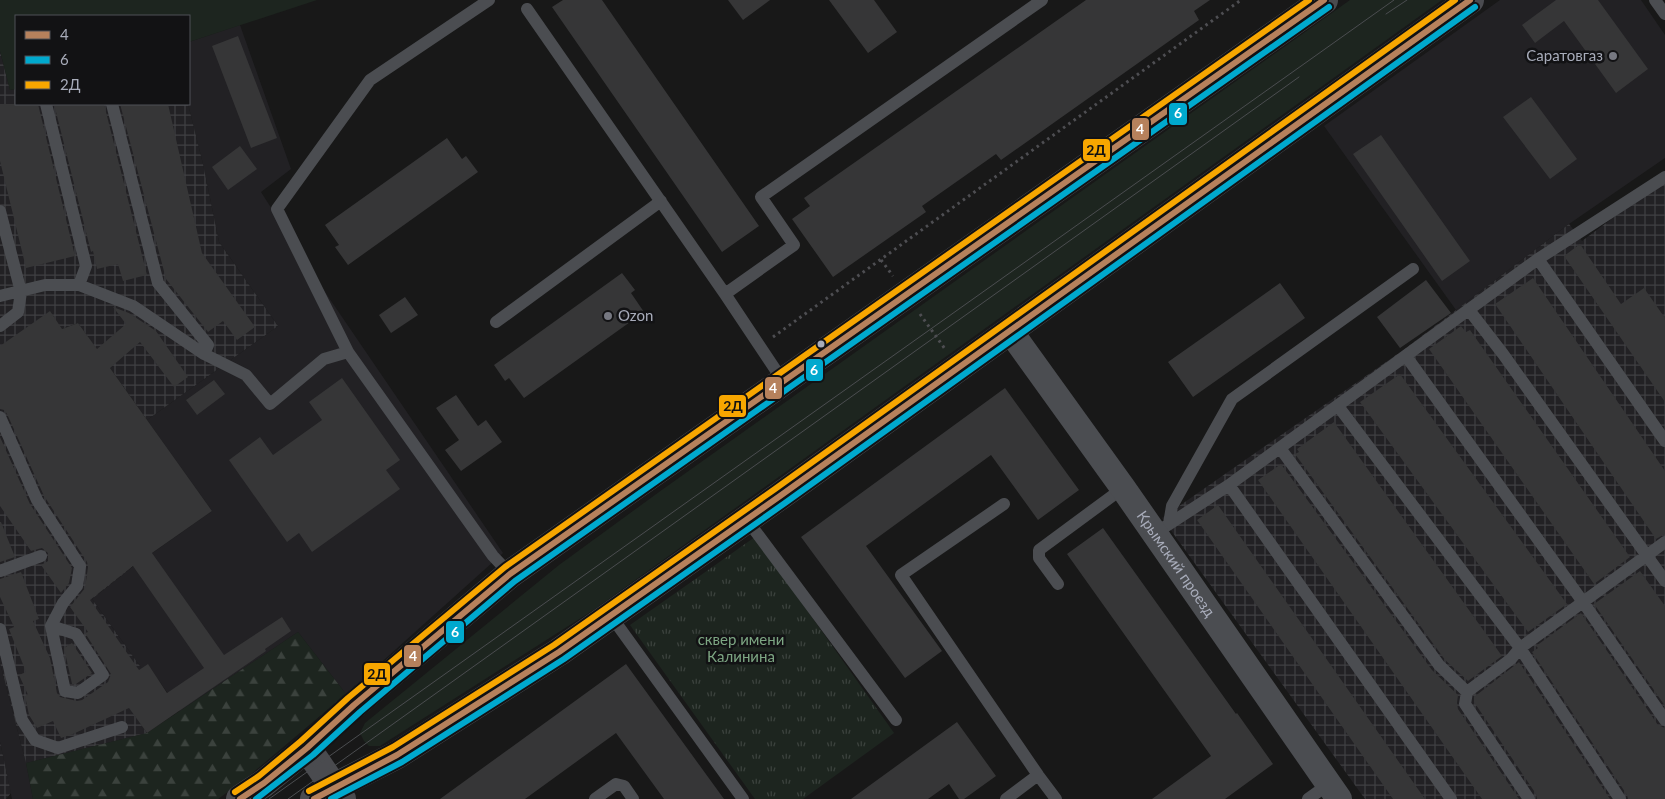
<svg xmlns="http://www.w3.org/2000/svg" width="1665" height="799" viewBox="0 0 1665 799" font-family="Lato,sans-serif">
	<defs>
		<pattern id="industrial-grid" width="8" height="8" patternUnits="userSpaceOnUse" patternTransform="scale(1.25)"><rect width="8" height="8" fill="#222124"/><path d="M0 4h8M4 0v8" fill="none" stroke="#3f3f42"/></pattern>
		<pattern id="forest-firs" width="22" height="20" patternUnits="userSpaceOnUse" patternTransform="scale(1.25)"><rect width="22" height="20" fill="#1d251f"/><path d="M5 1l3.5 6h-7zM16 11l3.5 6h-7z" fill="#3b423d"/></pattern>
		<pattern id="park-tufts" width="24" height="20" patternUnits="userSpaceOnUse" patternTransform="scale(1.25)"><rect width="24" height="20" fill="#1d251f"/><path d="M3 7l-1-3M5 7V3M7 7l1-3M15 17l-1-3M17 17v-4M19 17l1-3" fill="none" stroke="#3b423d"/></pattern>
	</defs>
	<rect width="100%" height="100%" fill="#181818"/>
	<path fill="#222124" d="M1500,0H1641L1665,35V158L1569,224L1456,310L1324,126Z
		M240,25L291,169L261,192L325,292L503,553L346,694L298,632L180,711L148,665L142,669L92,599L131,568L212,511L147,420L278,326L219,242L203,164L188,104L189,42Z
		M0,663L26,763L33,799H12L0,742Z"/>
	<path fill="url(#industrial-grid)" d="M0,51L10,90L16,89V104H188L203,164L219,242L278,326L147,420L78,323L62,329L131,568L92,599L142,669L115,687L147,733L26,763L0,663Z
		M1665,179V799H1365L1162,518L1406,348L1569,224L1582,241Z
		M0,742L11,793L6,799H0Z"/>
	<path fill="#1d251f" d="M0,0H317L189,42V16H16V89L10,90L0,51Z
		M1350,0H1442L595,609L380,746H369L364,741L360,733L365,723L559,565L659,492Z"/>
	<path fill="url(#forest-firs)" d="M298,632L346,694L244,780L218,799H33L26,763L147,733Z"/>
	<path fill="url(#park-tufts)" d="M755,537L894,733L803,799H755L630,625Z"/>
	<path fill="#363637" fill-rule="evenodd" d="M563,0H602L759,226L722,252L552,7Z
		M728,0H770L743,20Z
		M829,0H874L897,32L868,53Z
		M1086,0H1210L1194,11L1199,20L1001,160L996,154L922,206L926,212L833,277L792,219L810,206L804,198Z
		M1556,0H1598L1648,69L1616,93L1564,21L1535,43L1522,25Z
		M238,36L277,138L251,148L212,46Z
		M1531,97L1577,159L1550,179L1503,117Z
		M0,104H38L75,256L26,268L0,161Z
		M54,104H104L147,275L123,281L118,264L97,269L93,251L91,252Z
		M120,104H168L202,253L255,327L237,340L223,321L208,332L166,279Z
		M1381,135L1470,261L1442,281L1353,154Z
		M447,138L462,159L466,156L478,172L348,265L335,247L339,245L325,225Z
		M240,146L257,169L228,190L212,167Z
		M1580,244L1621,304L1644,288L1665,318V402L1564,256Z
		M622,273L635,290L631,293L644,312L524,398L509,378L505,381L494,365Z
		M1533,278L1665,471V534L1656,539L1495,304Z
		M1426,280L1451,313L1400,348L1377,317Z
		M1280,283L1305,318L1193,397L1168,362Z
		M405,297L418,315L391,333L379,315Z
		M113,307L129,313L156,331L188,377L174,387L140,342L110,368L212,511L152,553L224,655L282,617L291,631L265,649L266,651L147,733L129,708L73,734L61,738L53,721L37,728L29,715L25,696L28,695L19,675L26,672L9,629L14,627L0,597V579L21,572L39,619L33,621L50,658L57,693L60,697L77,701L82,700L108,682L111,674L85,633L88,632L70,607L85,588L88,567L87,562L44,496L7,414L4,410L0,409V346L50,311L62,329L78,323L97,349L126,324ZM133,566L204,668L167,693L148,664L139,670L90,600Z
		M1461,326L1466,332L1470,330L1630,557L1594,584L1429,349Z
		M1400,374L1567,604L1528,632L1360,402Z
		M342,378L400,460L386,470L400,489L312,552L299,533L287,542L229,460L260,437L273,455L322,420L309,402Z
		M214,380L225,394L197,415L186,400Z
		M1005,388L1079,490L1038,520L991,455L866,546L942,651L905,678L801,537Z
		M456,395L478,426L486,420L502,442L461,471L445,450L459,440L436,408Z
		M1334,422L1502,656L1468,681L1445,660L1295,454L1299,452L1297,449Z
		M0,437L30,504L72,568L69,583L61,593L41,565L48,561V553L42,548L31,551L0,506Z
		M1281,464L1432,670L1458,695L1457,703L1458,709L1519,799H1482L1258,480Z
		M1218,505L1425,799H1393L1197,520Z
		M0,522H1L15,557L0,562Z
		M1103,528L1236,714L1237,713L1273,764L1225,799H1152L1211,756L1067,554Z
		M1640,571L1665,606V706L1594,604Z
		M1581,613L1658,725L1665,728V799H1628L1627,795L1532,652L1538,648L1536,646Z
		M72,643L92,673L76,684H72L64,648Z
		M1519,662L1610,799H1537L1536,794L1474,702V697Z
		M626,664L724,799H664L616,733L525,799H440Z
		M957,722L996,776L964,799H959L949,784L928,799H851Z"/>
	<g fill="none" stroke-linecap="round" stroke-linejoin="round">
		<path stroke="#4e4e52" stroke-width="3" stroke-dasharray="2.5 4" stroke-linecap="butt" d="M881,260L893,276
			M920,314L945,349
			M773,337L1241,0"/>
		<path stroke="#4b4d51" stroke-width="12" d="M489,0L370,80L277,209L348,352L493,556L510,574
			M1655,0L1665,14
			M527,9L725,294L783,381
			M46,104L86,266L79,285
			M112,104L158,283L208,345L204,354
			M1665,177L1538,259L1665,441
			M0,211L21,292L18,312L0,326
			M725,294L794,245L761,197L1042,0
			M0,296L45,285H79L133,306L204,354L246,375L270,404L324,359L348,352
			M1469,310L1503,354L1665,581
			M496,322L661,201
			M1406,356L1583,602L1665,720
			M1338,406L1520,648L1620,799
			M0,417L37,500L80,566L77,586L63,603L51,626L65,691L78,693L103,675L76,634L51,626
			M1280,448L1439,665L1467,692
			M1229,485L1451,799
			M1004,504L901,575L1038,775
			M747,520L896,720
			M1169,524L1172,506L1232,399L1413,269
			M1154,534L1229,485L1538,259
			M0,571L41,556
			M1058,584L1039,558V550L1123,488
			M611,616L743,799
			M0,629L22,720L35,740L58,748L122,727
			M595,799L616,784L624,786L633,799
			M1006,799L1038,775L1056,799
			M1308,799L1329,784
			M1529,799L1465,704L1467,692L1511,659L1520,648L1665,542"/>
		<path stroke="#4b4d51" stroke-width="26" id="s1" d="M1010,331L1123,488L1339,799"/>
		<path stroke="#4a4b4f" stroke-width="28" d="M307,748L342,799
			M240,799L264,783L307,748L354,705L510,574L1324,0
			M314,799L334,787L397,755L559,652L780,496L1470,0"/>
		<path stroke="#4b4d50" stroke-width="1" d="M1386,14L1407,0
			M269,799L1394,0
			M288,799L1299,77"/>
		<defs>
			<path id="bus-1" d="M240,799L264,783L307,748L354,705L510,574L1324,0
				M314,799L397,755L559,652L780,496L1470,0"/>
			<path id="bus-2" d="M256,799L313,755L360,712L515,581L1329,7
				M331,799L402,762L564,659L785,503L1475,7"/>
			<path id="bus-3" d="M309,791L393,747L554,645L775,489L1455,0
				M235,792L259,776L301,741L348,698L505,567L1309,0"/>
		</defs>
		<use href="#bus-1" stroke="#121214" stroke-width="10"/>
		<use href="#bus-2" stroke="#121214" stroke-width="10"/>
		<use href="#bus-3" stroke="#121214" stroke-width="10"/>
		<use href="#bus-1" stroke="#b6815c" stroke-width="6"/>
		<use href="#bus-2" stroke="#00a9ce" stroke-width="6"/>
		<use href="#bus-3" stroke="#f7a600" stroke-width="6"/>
	</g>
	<g fill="#767881" stroke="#121214" stroke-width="2">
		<circle cx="1613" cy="56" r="5"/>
		<circle cx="608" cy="316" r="5"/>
	</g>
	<circle fill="#a8acba" stroke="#121214" stroke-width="2" cx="821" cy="344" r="4.5"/>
	<g text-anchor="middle" stroke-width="5" stroke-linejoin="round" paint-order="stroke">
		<g font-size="15" fill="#a8acba" stroke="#121214" text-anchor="end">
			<text x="1603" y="61">Саратовгаз</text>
			<text x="618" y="321" text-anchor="start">Ozon</text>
		</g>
		<g font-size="15" fill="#a8acba" stroke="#121214">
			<text dy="5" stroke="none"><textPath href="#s1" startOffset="286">Крымский проезд</textPath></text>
		</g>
		<g font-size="15" fill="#7da683" stroke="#121214">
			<text x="741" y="645">сквер имени<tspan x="741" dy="17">Калинина</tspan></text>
		</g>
	</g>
	<g stroke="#121214" stroke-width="2">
		<rect x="1168" y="102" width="20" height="24" rx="5" fill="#00a9ce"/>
		<rect x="1131" y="117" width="19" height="24" rx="5" fill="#b6815c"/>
		<rect x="1082" y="138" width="29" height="24" rx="5" fill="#f7a600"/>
		<rect x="805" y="358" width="19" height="24" rx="5" fill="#00a9ce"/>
		<rect x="764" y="376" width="19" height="24" rx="5" fill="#b6815c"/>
		<rect x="718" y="394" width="29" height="24" rx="5" fill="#f7a600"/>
		<rect x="445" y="620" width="20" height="24" rx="5" fill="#00a9ce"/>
		<rect x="403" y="644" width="19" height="24" rx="5" fill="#b6815c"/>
		<rect x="363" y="662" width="28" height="24" rx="5" fill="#f7a600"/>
	</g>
	<g font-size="14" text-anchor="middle" font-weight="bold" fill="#fff">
		<text x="1178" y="118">6</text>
		<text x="1140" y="134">4</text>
		<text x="814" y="375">6</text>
		<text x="773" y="393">4</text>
		<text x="455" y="637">6</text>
		<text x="413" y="661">4</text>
	</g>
	<g font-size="14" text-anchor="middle" font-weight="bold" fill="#111">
		<text x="1096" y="155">2Д</text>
		<text x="733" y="411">2Д</text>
		<text x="377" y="679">2Д</text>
	</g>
	<rect x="15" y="15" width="175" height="90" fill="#121214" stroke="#4e5056"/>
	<rect x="25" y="31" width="25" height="8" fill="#b6815c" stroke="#4e5056"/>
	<text x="60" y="40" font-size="15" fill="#a8acba">4</text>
	<rect x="25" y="56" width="25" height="8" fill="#00a9ce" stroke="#4e5056"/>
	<text x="60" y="65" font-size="15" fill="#a8acba">6</text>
	<rect x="25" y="81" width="25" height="8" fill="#f7a600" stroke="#4e5056"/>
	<text x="60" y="90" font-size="15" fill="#a8acba">2Д</text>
</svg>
